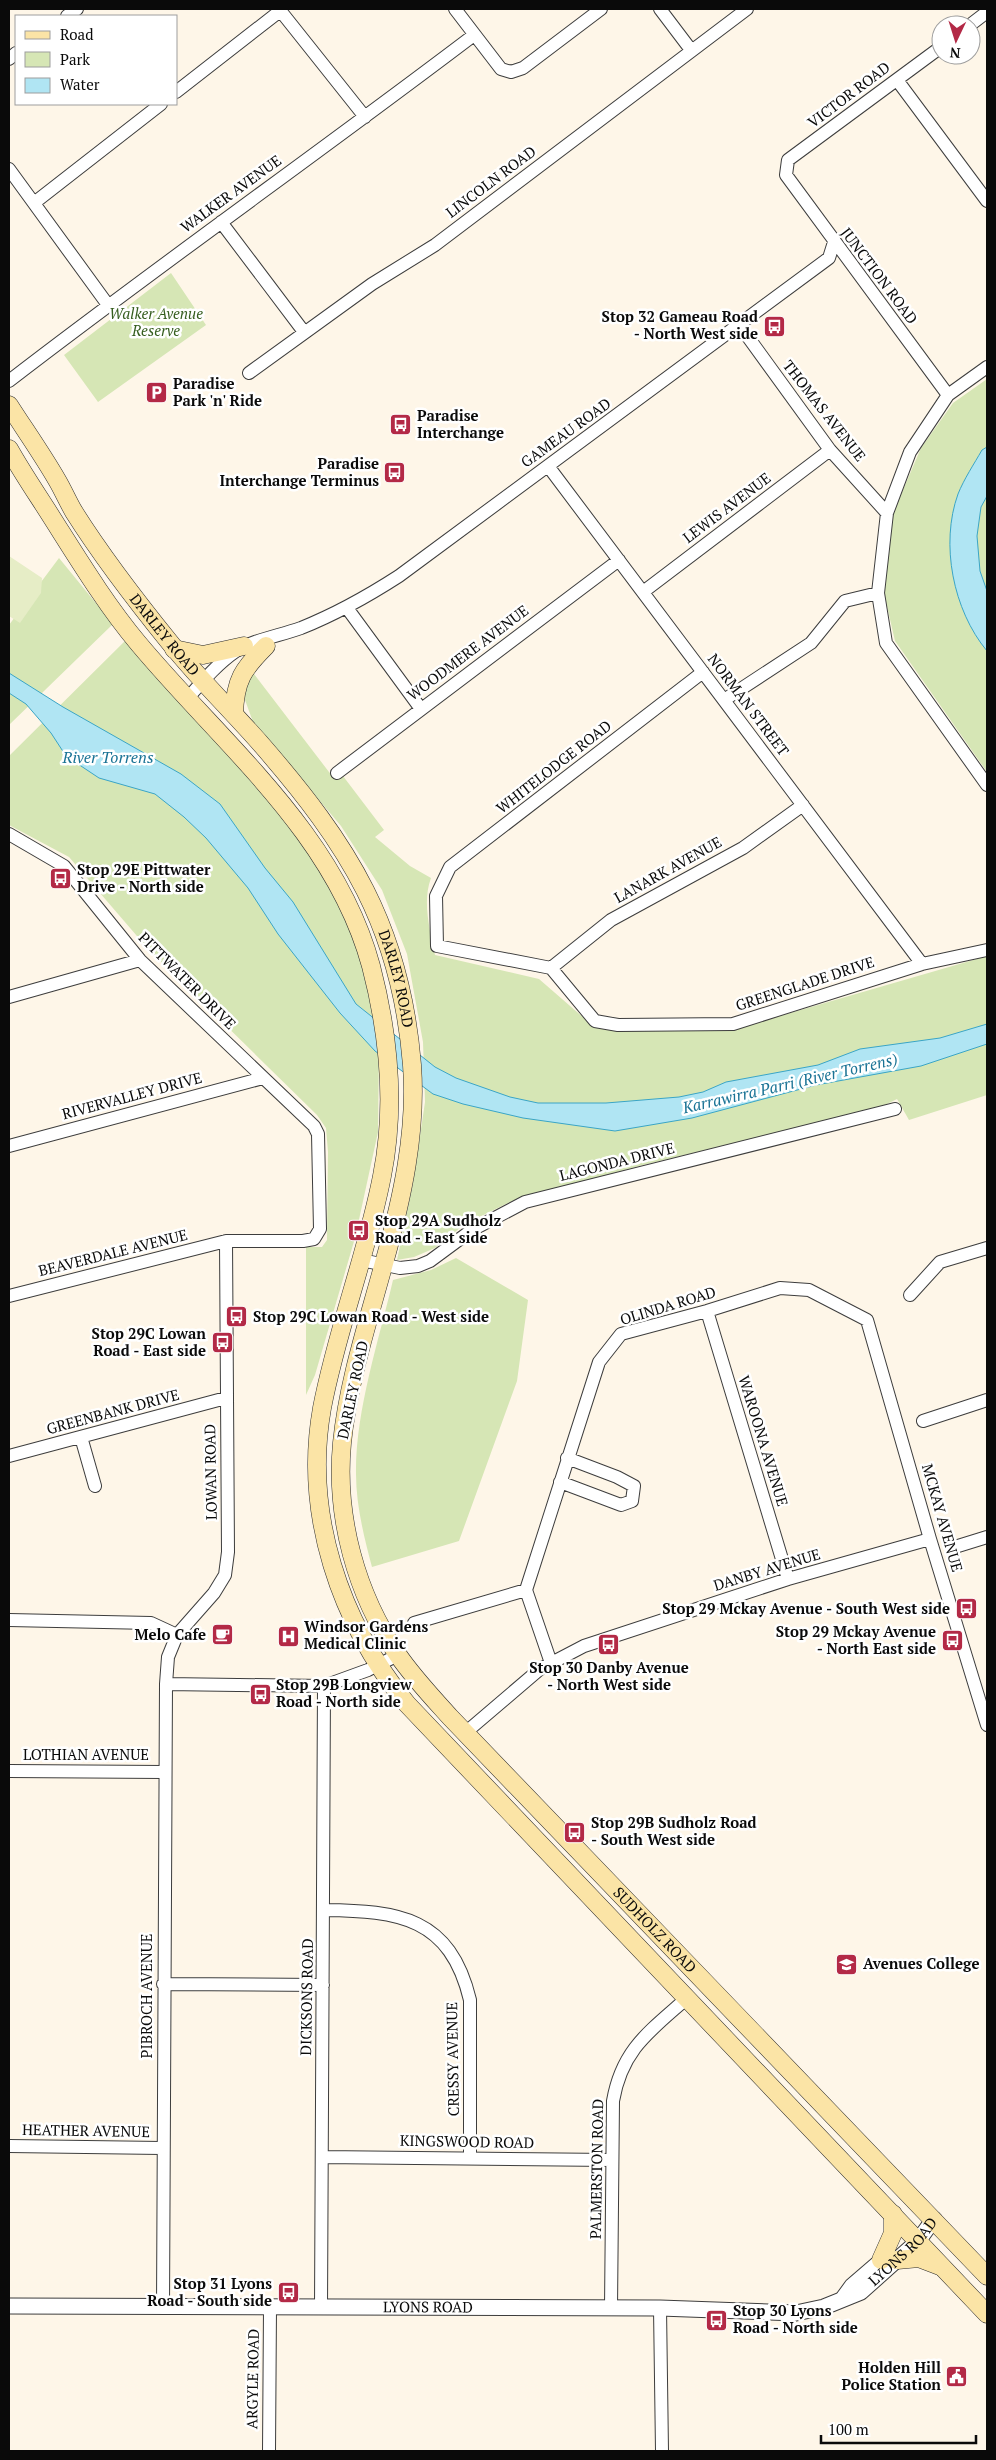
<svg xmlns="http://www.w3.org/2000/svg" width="996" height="2460" viewBox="0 0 996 2460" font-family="'PT Serif',serif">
	<rect width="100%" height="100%" fill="#fef6e8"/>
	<path fill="#d6e6b5" d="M171,273L206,325L98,402L64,355Z
		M987,379V772L895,641L883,589L893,513L921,448L953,403Z
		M59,558L113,624L9,725V625Z
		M128,638L258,787L311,854L347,919L367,978L379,1046L378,1132L355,1238L315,1375L306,1395V1247H322L327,1240L328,1152L326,1128L317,1115L149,950L69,857L9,825V756Z
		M251,670L329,772L335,779L343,776L384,830L375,837L410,866L431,878C422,902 430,930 435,955L539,979L592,1025L735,1029L987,956V1095L909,1120L897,1099L879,1108L639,1166L512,1201L465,1224L435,1248L414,1257L397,1260L413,1183L425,1102L423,1042L407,954L382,890L341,826L253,722L245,700V681Z
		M456,1258L528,1300L517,1381L459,1541L372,1567C364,1537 356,1505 356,1474C355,1412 379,1340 393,1280L431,1270Z"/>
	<path fill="#e6edc6" d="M9,556L42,578L41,593L20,623L9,616Z"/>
	<path fill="#b0e5f3" stroke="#3aa5c6" d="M987,447V496L981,507L977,536L980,571L987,591V651C953,610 940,544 958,494C964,479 974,464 982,450Z
		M9,673L63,707L181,774L220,804L265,868L293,902L356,1004L435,1067L456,1078L510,1097L538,1103H606L679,1097L703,1092L726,1082L818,1065L860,1049L940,1038L987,1024V1044L921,1066L816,1085L692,1118L615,1131L523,1118L463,1104L433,1094L375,1051L340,1013L278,934L248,888L206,838L184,817L155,794L99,778L66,756L51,733L26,704L9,693Z"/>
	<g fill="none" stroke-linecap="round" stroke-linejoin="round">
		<defs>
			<path id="minor" d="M279,9L365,117
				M455,9L501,69L511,72L523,68L601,9
				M660,9L691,50
				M67,16L77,9
				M970,25L987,12
				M941,47L788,160L786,175L948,395
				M9,59L16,53
				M897,80L987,201
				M176,92L280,11
				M9,169L108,305
				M34,203L161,104
				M221,222L304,332
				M740,326L830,450L887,513
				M987,367L948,395L910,452L887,513L878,593L886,643L987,785
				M249,373L372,284L435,245L747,9
				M9,381C162,263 320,152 474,35
				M548,466L922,964
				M643,592L830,450
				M347,608L421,709
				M703,672L450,867L436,896L437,946L551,968L595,1021L618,1025L733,1024L922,964L987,950
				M187,699C202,682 217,664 236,651C255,639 279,636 301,628C336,614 368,596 399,576L829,258L834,242
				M724,700L811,643L845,601L878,593
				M337,773L619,560
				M9,834L64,866L140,960L314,1126L318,1134L320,1229L314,1239L303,1241H226L9,1296
				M551,968L611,920L743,848L803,805
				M9,997L140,960
				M9,1146L263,1078
				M361,1260L400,1268L418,1266L430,1261L472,1230L525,1202L895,1109
				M910,1295L940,1262L987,1248
				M707,1311L788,1579
				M923,1421L987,1400
				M81,1437L95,1486
				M9,1456L226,1398
				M560,1482L621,1505L632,1501L634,1486L617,1477L567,1458
				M958,1546L987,1537
				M9,1620L151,1623L177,1635
				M414,1623L526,1590
				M551,1663L526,1590L599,1362L621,1334L707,1311L780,1288L809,1290L867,1320L930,1539L987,1725
				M166,1684L324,1686L368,1670L398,1655
				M465,1733L540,1669L584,1646L788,1579L930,1539
				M9,1771L164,1772
				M324,1910C399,1911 450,1917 470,2000V2158
				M163,1984L323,1985
				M9,2146L162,2148
				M322,2157L612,2160
				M163,2308L166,1684L168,1657L177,1635L214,1593L225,1575L228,1552L226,1241
				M321,2308L324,1686
				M611,2308L613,2101C622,2049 650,2031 687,1998
				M660,2308L662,2451
				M269,2451L270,2308"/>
			<g id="tertiary">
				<path d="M844,2297L852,2286L888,2255"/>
				<path id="s1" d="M9,2306L660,2308L796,2313L824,2307L861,2292L918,2241L934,2219"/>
			</g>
			<g id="secondary">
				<path id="s2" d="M9,405C25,430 42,454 57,480C63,490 68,502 74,512C103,558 137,602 171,644C199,679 231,710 260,743C349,845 401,927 412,1065C417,1132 402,1199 384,1263C368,1322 348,1382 342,1443C335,1517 356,1594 398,1655C413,1677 432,1697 450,1717L987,2276"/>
				<path d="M9,449C23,474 39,497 54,521C80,562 107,606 138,643C223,745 335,833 371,966C389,1035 396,1106 382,1176C367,1254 337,1329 322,1408C303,1514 340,1622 407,1704L987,2314"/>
				<path d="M174,649L203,655L244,646"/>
				<path d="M234,714C235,680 243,669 266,646"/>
				<path d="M881,2260L893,2233V2214"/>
				<path d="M897,2260L919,2258L940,2266"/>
			</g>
		</defs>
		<use href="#minor" stroke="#3d3d3d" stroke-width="14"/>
		<use href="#tertiary" stroke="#3d3d3d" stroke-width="17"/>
		<use href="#secondary" stroke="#2c2c2c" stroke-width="19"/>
		<use href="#minor" stroke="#fff" stroke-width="12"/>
		<use href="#tertiary" stroke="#fff" stroke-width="15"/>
		<use href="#secondary" stroke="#fbe4a6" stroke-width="18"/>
	</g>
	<defs>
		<symbol id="bus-square" viewBox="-11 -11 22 22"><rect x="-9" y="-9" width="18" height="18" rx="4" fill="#b32946" stroke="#fff"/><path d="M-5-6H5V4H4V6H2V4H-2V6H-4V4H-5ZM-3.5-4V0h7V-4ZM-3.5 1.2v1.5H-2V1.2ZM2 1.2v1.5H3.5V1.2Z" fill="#fff"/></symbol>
		<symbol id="parking-square" viewBox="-11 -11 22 22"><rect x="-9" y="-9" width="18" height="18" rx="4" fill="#b32946" stroke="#fff"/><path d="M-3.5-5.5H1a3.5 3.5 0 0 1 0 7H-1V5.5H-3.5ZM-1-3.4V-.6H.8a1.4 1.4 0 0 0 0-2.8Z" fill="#fff"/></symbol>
		<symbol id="cafe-square" viewBox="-11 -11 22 22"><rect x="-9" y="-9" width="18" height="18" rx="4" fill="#b32946" stroke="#fff"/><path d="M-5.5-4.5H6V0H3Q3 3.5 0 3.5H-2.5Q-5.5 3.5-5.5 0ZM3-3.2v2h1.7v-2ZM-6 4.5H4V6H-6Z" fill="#fff"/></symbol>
		<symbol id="hospital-square" viewBox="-11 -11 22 22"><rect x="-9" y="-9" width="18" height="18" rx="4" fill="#b32946" stroke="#fff"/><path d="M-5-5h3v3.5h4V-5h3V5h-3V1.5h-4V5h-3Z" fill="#fff"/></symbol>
		<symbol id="school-square" viewBox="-11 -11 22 22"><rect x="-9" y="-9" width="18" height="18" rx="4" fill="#b32946" stroke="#fff"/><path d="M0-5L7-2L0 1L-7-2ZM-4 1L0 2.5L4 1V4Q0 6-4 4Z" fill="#fff"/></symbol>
		<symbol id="civic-square" viewBox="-11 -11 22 22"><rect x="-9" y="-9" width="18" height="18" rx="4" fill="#b32946" stroke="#fff"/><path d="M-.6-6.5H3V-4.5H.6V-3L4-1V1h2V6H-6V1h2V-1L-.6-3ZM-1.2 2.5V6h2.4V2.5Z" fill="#fff"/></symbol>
	</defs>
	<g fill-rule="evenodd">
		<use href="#bus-square" x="762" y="314" width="25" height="25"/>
		<use href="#parking-square" x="144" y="380" width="25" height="25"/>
		<use href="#bus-square" x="388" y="412" width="25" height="25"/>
		<use href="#bus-square" x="382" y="460" width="25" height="25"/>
		<use href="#bus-square" x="48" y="866" width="25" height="25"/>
		<use href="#bus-square" x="346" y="1218" width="25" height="25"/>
		<use href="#bus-square" x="224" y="1304" width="25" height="25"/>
		<use href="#bus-square" x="210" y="1330" width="25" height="25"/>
		<use href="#bus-square" x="954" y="1596" width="25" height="25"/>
		<use href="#cafe-square" x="210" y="1622" width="25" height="25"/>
		<use href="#hospital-square" x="276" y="1624" width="25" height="25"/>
		<use href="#bus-square" x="940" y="1628" width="25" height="25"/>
		<use href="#bus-square" x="596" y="1632" width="25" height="25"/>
		<use href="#bus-square" x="248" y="1682" width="25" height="25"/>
		<use href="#bus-square" x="562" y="1820" width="25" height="25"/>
		<use href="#school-square" x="834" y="1952" width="25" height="25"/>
		<use href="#bus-square" x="276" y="2280" width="25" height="25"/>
		<use href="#bus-square" x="704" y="2308" width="25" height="25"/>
		<use href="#civic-square" x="944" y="2364" width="25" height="25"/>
	</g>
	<g text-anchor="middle" stroke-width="5" stroke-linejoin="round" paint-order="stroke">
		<g font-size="15" fill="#0a0a0a" stroke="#fff">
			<text transform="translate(849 95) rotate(-37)" y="5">VICTOR ROAD</text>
			<text transform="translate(491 182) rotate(-37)" y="5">LINCOLN ROAD</text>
			<text transform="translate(231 194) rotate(-36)" y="5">WALKER AVENUE</text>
			<text transform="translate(879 276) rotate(53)" y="5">JUNCTION ROAD</text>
			<text transform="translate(824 411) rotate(52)" y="5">THOMAS AVENUE</text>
			<text transform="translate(566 433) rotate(-36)" y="5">GAMEAU ROAD</text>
			<text transform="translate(727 508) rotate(-37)" y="5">LEWIS AVENUE</text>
			<text dy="5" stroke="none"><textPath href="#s2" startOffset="278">DARLEY ROAD</textPath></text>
			<text transform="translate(468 653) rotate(-37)" y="5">WOODMERE AVENUE</text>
			<text transform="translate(748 705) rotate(53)" y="5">NORMAN STREET</text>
			<text transform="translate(554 767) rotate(-38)" y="5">WHITELODGE ROAD</text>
			<text transform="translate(668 870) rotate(-29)" y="5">LANARK AVENUE</text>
			<text dy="5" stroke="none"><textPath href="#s2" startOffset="698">DARLEY ROAD</textPath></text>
			<text transform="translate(187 981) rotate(45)" y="5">PITTWATER DRIVE</text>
			<text transform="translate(805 984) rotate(-18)" y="5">GREENGLADE DRIVE</text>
			<text transform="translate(132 1096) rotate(-15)" y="5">RIVERVALLEY DRIVE</text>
			<text transform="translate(617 1162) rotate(-14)" y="5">LAGONDA DRIVE</text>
			<text transform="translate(113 1253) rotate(-14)" y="5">BEAVERDALE AVENUE</text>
			<text transform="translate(668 1306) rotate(-17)" y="5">OLINDA ROAD</text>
			<text transform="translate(353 1390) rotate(-78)" y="5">DARLEY ROAD</text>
			<text transform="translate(113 1412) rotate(-15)" y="5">GREENBANK DRIVE</text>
			<text transform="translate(763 1441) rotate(73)" y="5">WAROONA AVENUE</text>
			<text transform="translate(211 1472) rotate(-91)" y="5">LOWAN ROAD</text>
			<text transform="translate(942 1518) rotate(74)" y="5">MCKAY AVENUE</text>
			<text transform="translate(767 1570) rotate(-17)" y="5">DANBY AVENUE</text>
			<text x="86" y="1760">LOTHIAN AVENUE</text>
			<text dy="5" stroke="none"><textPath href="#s2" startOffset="1772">SUDHOLZ ROAD</textPath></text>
			<text transform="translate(147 1996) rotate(-90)" y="5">PIBROCH AVENUE</text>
			<text transform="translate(307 1997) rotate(-89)" y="5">DICKSONS ROAD</text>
			<text transform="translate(453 2059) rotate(-91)" y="5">CRESSY AVENUE</text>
			<text transform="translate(86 2131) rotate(1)" y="5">HEATHER AVENUE</text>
			<text transform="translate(467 2142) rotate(1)" y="5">KINGSWOOD ROAD</text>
			<text transform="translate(597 2169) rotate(-89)" y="5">PALMERSTON ROAD</text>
			<text dy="5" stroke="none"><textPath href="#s1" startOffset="914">LYONS ROAD</textPath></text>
			<text dy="5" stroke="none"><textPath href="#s1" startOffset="419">LYONS ROAD</textPath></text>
			<text transform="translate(253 2379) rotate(-89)" y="5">ARGYLE ROAD</text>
		</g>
		<g font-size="15" font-style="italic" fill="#365e1f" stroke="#fff">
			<text x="156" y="319">Walker Avenue<tspan x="156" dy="17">Reserve</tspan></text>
		</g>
		<g font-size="15" font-weight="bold" fill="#0a0a0a" stroke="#fff" text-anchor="start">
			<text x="758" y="322" text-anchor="end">Stop 32 Gameau Road<tspan x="758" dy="17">- North West side</tspan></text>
			<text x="173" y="389">Paradise<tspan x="173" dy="17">Park 'n' Ride</tspan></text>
			<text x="417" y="421">Paradise<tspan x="417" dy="17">Interchange</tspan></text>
			<text x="379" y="469" text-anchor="end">Paradise<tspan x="379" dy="17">Interchange Terminus</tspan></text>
			<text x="77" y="875">Stop 29E Pittwater<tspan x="77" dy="17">Drive - North side</tspan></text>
			<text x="375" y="1226">Stop 29A Sudholz<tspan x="375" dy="17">Road - East side</tspan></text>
			<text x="253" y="1322">Stop 29C Lowan Road - West side</text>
			<text x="206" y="1339" text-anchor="end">Stop 29C Lowan<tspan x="206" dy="17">Road - East side</tspan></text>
			<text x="950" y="1614" text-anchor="end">Stop 29 Mckay Avenue - South West side</text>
			<text x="304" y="1632">Windsor Gardens<tspan x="304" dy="17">Medical Clinic</tspan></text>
			<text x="936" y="1637" text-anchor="end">Stop 29 Mckay Avenue<tspan x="936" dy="17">- North East side</tspan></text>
			<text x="206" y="1640" text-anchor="end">Melo Cafe</text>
			<text x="609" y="1673" text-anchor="middle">Stop 30 Danby Avenue<tspan x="609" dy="17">- North West side</tspan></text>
			<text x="276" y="1690">Stop 29B Longview<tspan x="276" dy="17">Road - North side</tspan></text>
			<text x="591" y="1828">Stop 29B Sudholz Road<tspan x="591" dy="17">- South West side</tspan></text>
			<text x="863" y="1969">Avenues College</text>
			<text x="272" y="2289" text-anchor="end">Stop 31 Lyons<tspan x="272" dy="17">Road - South side</tspan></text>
			<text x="733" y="2316">Stop 30 Lyons<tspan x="733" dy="17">Road - North side</tspan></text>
			<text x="941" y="2373" text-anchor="end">Holden Hill<tspan x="941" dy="17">Police Station</tspan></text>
		</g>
		<g font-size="16" font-style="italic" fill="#1a7395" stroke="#fff">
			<text x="108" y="763">River Torrens</text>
			<text transform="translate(790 1083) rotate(-13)" y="6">Karrawirra Parri (River Torrens)</text>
		</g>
	</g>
	<rect width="996" height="2460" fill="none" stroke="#0a0a0a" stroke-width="20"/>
	<rect x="15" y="15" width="162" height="90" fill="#ffffff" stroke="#9d9d9d"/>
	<rect x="25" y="31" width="25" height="8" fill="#fbe4a6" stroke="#9d9d9d"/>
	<text x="60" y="40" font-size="15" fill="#0a0a0a">Road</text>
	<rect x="25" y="52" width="25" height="15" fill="#d6e6b5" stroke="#9d9d9d"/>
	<text x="60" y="65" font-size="15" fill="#0a0a0a">Park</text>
	<rect x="25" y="78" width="25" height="15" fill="#b0e5f3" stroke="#9d9d9d"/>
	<text x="60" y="90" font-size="15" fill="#0a0a0a">Water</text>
	<g transform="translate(956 40) rotate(184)"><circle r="24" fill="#ffffff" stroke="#9d9d9d"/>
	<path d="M0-4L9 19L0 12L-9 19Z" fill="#b32946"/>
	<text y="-8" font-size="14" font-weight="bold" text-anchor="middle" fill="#0a0a0a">N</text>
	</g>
	<path d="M821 2435v8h155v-8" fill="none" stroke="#0a0a0a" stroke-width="2.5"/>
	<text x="828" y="2435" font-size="15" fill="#0a0a0a" stroke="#ffffff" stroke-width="4" paint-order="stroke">100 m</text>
</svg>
